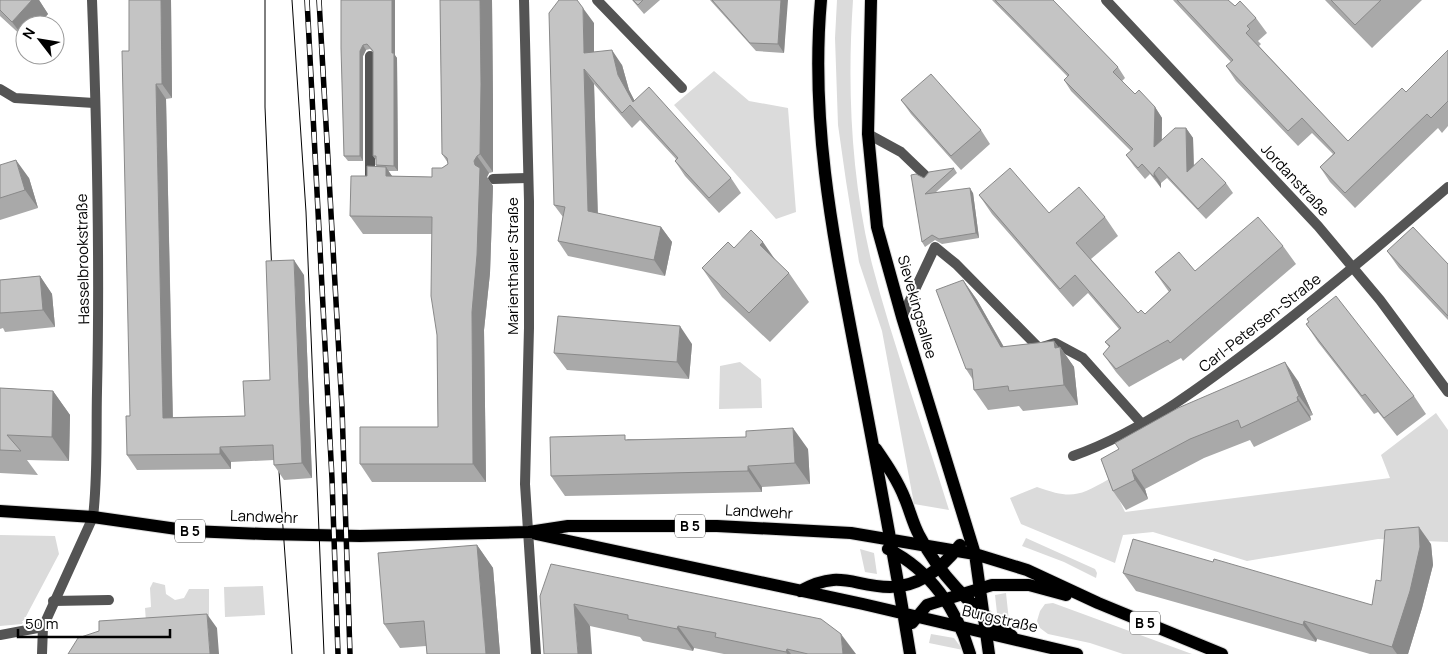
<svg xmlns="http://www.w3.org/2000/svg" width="1448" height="654" viewBox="0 0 1448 654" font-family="Manrope,sans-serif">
	<rect width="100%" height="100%" fill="#fff"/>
	<path fill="#dbdbdb" d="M837,0H853C847,88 851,178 872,264C893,345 924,429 949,510L914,504L882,331L859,262L846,181L838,125L835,38Z
		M714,71L749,101L788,108L796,212L776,219L674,105Z
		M740,362L761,379L762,408L719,409L720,366Z
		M1436,413L1448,430V542L1378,539L1247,561L1153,532L1123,535L1115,563L1021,524L1010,498L1037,487C1071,499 1078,497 1109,479L1125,512L1390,478L1381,455Z
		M0,535L55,536L59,554L22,624L0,626Z
		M1026,538L1095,569L1097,573L1096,578L1064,562L1022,546Z
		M860,549L874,553L877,574L865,572Z
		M153,582L165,585L166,594L175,600L184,598L189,589H209V617L146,622L145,608L151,607L150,588Z
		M263,586L265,615L225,617L224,587Z
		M1006,593L1009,621L997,613L995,595Z
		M1053,603L1192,654H1123L1090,643L1048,634L1040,628L1037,621L1040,611L1045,604Z
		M931,634L954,638L963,650L929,643Z"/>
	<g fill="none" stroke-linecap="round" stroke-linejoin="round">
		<defs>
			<path id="primary" d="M821,0C810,123 833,236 856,356C875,455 894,554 910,654
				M871,0L868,134L877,227L902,317L975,554L989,654
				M876,449C887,465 898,481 905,499C910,511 913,524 919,535C940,576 975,610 1012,636
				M0,511L93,517L191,531L265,534L360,536L529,532L568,526H717L851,533L975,554L1027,570L1098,603L1222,654
				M536,534L863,604L1077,654
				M888,549C930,570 957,609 970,654
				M800,591C841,569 851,586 890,587C919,587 943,567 960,545
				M912,623L927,605L992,585H1029L1066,595"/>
		</defs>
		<use href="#primary" stroke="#dbdbdb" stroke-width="14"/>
		<path stroke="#545454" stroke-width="10" d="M370,56V177H373
			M868,134L901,152L926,176
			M493,179L528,178
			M902,317L935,247L956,264L1039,348L1055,343L1083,358L1142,424
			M53,601L109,600"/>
		<path stroke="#545454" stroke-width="10" d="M524,0L529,201V328L525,484L536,654
			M597,0L682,88
			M1106,0L1318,226L1380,300L1448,392
			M0,89L15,98L94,103
			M1073,456C1146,430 1208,382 1269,335C1330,287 1389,238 1448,187
			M0,635L43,627
			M42,654L43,627L93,517"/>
		<path stroke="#545454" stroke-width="10" d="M92,0C97,130 100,261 97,391C96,433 98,475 93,517"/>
		<use href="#primary" stroke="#000" stroke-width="12"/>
		<path stroke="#000" stroke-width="1" d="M265,0V107L272,275
			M292,0L306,212L324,654
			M278,457L292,654"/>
		<defs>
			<path id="rail" d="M307,0L332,479L338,654
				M319,0L342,408L350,654"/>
		</defs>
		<use href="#rail" stroke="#000" stroke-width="5.5"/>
		<use href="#rail" stroke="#fff" stroke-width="4" stroke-dasharray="11" stroke-linecap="butt"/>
	</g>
	<path fill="#a9a9a9" d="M0,0H39L48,14L25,39L0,16Z
		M129,0H171L172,98L166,99L173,417L245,416L270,380L304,275L312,478L284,480L274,465V460L231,462V469L137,470L127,455L130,416Z
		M341,0L397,58L398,171H388L392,176L432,177L442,168L448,164V163L442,154L440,0H492L493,102V172L489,173L487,177L493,186L490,273L484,330L486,482H372L360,464L438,427L437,335L432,234H363L350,216L367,176L377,167L376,165V160L373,156V52L370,49L366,50L363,56V161H348L344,156Z
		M632,0H660L644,14Z
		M710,0H787L784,53L756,51Z
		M992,0H1053L1118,67L1125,78L1122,81L1135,94L1155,107L1162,118V140L1186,128L1193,138L1194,165L1226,183L1233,193L1206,219L1167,178L1161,183V188L1150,174L1145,179L1134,166L1126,155L1131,151L1071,91L1064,80L1068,77Z
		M1173,0H1228L1235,6L1256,18L1267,33L1258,41L1261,44L1259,46L1348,141L1406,92L1448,50V126L1442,133L1438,128L1355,208L1330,182L1320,167L1333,154L1312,133L1298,146L1236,81L1226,66L1231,62Z
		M1325,0H1422L1372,48Z
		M594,23V52L622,65L629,90L634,100L731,178L741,193L719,213L685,176L675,161L676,159L640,120L632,128L594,84L598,214L661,227L672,242L665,276L568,256L558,241L563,217L554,205Z
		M901,100L981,130L990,144L961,170L911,114Z
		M0,165L29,178L38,208L0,220Z
		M954,168L957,173L936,192L973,193L979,238L942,244L935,240L925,247L922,242L924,178Z
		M979,195L1049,213L1105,217L1118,236L1091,259L1138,313L1145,314L1169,292L1155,272L1195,271L1283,246L1296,264L1183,361L1181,358L1129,387L1116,372L1103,354L1109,347L1105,342L1119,329L1088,293L1073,307L992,214Z
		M734,248L789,273L809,302L770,342L722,297L702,268Z
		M1387,251L1448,264V320L1399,268Z
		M40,276L52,294L55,327L5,332L3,328L0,329V280Z
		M963,280L977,300L1004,347L1054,341L1058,347H1060L1074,367L1078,405L1023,411L1019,406L988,410L974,390L973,380L966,369Z
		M1306,324L1414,396L1426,414L1397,436L1378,412L1374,414L1318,342Z
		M692,344L689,379L567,370L554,353Z
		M1298,381L1313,415L1310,416L1311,420L1254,447L1250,440L1204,458L1145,489L1148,499L1126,510L1113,491L1101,459Z
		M0,388L53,391L70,415L69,461L27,460L38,475L0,473Z
		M628,439L808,449L810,484L762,487V492L565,496L551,476Z
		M1431,544L1433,565L1422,608L1408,654H1370L1317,639L1316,642L1136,591L1123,573L1372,605L1381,581Z
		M477,545L493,568L500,654H427L426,646L400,648L384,624Z
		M540,596L856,654H724L694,648L693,651L643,641L640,637L590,626Z"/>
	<path fill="#898989" d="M32,0H39L48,14L38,25H25V39L12,22Z
		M161,0H171L172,98L162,84Z
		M392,0H395V55L397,58L398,171L394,166L392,53Z
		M480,0H492L493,102V172L480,154Z
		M781,0H788L784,53L778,44Z
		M583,8L594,23V68L584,53Z
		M363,45L366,50L363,56V161L360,156V51Z
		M612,50L622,65L629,90L643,117L633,102L618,75Z
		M584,69L594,84L598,227L588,211Z
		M156,84L166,99L173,432L163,418Z
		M1155,107L1162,118L1161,158L1154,147Z
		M1186,128L1193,138L1194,183L1187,172Z
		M477,156L489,173L487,177L493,186L490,273L484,330L486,482L473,464L472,312L475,165L474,161Z
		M16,160L29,178L38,208L25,190Z
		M386,167L398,185L386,176Z
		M1154,173L1161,183V188L1154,177Z
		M970,188L973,193L979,238L976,233Z
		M661,227L672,242L665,276L654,260Z
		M763,242L783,271L760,245Z
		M294,260L304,275L312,478L302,463Z
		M40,276L52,294L55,327L43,310Z
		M963,280L977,300L1015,367L1001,347Z
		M680,326L692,344L689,379L677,362Z
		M1054,341L1061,350L1060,347L1074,367L1078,405L1064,385L1055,348Z
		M1285,362L1298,381L1313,415L1299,396Z
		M53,391L70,415L69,461L52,437Z
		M1297,397L1310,416L1311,420L1298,401Z
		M793,428L808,449L810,484L795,463Z
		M220,447L231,462V469L220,454Z
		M748,466L762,487V492L748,471Z
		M1132,470L1145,489L1148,499L1135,480Z
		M1419,527L1431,544L1433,565L1422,608L1408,654H1397L1392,647Z
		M477,545L493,568L500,654H486Z
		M574,604L590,626L592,654H578Z
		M207,614L217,628L219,654H210Z
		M1304,621L1317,639L1316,642L1303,625Z
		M678,626L694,648L693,651L677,629Z
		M841,634L856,654H843Z
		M787,649L791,654H787L786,652Z"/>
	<path fill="#c4c4c4" stroke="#898989" d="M0,0H32L12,22L0,10Z
		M129,0H161L162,84H156L163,418L245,416L243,381L270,380L266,261L294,260L302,463L274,465L273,445L220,447V454L127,455L126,416H130L122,51H129Z
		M341,0H392V53H394V166L376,165V156H373V51L367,44L363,45L360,51V156H344L341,48Z
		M440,0H480L481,84L480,154L477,156L474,161L475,165L480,168L477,255L472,312L473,464H360V427H438L437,335L431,296L432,217L350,216L351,176H367V166L386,167V176L432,177V168H442L448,164L447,158L442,154Z
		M559,0H577L583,8L584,53L612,50L618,75L633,102L649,87L731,178L709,198L675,161L678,158L630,105L622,113L584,69L588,211L661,227L654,260L558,241L565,207L554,205L549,13Z
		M633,0H643L638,5Z
		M712,0H781L778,44L750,43Z
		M995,0H1053L1118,67L1113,72L1135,94L1139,90L1155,107L1154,147L1175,128H1186L1187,172L1202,158L1226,183L1198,209L1159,167L1154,173V177L1142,164L1138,168L1126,155L1133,149L1064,80L1069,75Z
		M1177,0H1228L1235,6L1240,1L1256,18L1247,26L1250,29L1246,33L1348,141L1402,88L1406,92L1448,50V101L1431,118L1427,114L1345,193L1320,167L1335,153L1302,118L1288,131L1226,66L1233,60Z
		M1331,0H1381L1355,25Z
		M931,74L981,130L951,156L901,100Z
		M16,160L25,190L0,198V165Z
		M954,168L925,194L970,188L976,233L939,239L932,235L922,242L911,175L916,174L924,178L929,172Z
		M1010,168L1049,213L1079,187L1105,217L1076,243L1138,313L1141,310L1145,314L1171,290L1155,272L1179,252L1195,271L1258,217L1283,246L1170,343L1168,340L1116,369L1103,354L1110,346L1105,342L1121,328L1075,275L1060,289L979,195Z
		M1413,227L1448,264V316L1387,251Z
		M751,230L763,242L760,245L789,273L749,313L702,268L728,242L734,248Z
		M40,276L43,310L0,313V280Z
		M963,280L1001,347L1054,341L1055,348L1060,347L1064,385L1009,391L1008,386L974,390L972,369H966L936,290Z
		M1336,296L1414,396L1384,418L1365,394L1362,396L1306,324L1309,322L1307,319Z
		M558,316L680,326L677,362L554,353Z
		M1285,362L1299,396L1297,397L1298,401L1241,428L1238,420L1190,439L1132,470L1135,480L1113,491L1101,459L1119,449L1115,443L1178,408Z
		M0,388L53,391L52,437L7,435L21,451L0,450Z
		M793,428L795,463L748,466V471L551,476L550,437L625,435V440L746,437V431Z
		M1419,527L1420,547L1410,591L1392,647L1304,621L1303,625L1123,573L1133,539L1213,562L1214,559L1372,605L1376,580L1381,581L1385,530Z
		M477,545L486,654H427L424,621L384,624L378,553Z
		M551,564L821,619L841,634L843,654H808L787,649L786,652L715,637L716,633L678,626L677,629L628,619V615L574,604L578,654H544L540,596Z
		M207,614L210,654H68L78,638L99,631V621Z"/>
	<g text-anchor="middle" stroke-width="4" stroke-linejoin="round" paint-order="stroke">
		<g fill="#fff" stroke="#4c4c4c" stroke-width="1">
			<rect x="675" y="514.5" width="30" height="23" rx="4"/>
			<rect x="175" y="519.5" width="30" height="23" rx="4"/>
			<rect x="1130" y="611.5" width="30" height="23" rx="4"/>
		</g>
		<g font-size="14" font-weight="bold" fill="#000">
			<text x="690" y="531">B 5</text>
			<text x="190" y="536">B 5</text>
			<text x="1145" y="628">B 5</text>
		</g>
		<g font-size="15" fill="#000" stroke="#fff">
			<text transform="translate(1295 180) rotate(47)" y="5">Jordanstraße</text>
			<text transform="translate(83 259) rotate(-91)" y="5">Hasselbrookstraße</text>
			<text transform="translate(513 266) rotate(-90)" y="5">Marienthaler Straße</text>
			<text transform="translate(917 307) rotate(74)" y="5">Sievekingsallee</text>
			<text transform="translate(1260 323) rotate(-38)" y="5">Carl-Petersen-Straße</text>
			<text transform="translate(759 512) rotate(3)" y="5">Landwehr</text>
			<text transform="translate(264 517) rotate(2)" y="5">Landwehr</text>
			<text transform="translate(1000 619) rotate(13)" y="5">Burgstraße</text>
		</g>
	</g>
	<g transform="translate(40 40) rotate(301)"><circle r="24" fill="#ffffff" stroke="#999999"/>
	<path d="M0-4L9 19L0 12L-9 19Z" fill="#000000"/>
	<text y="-8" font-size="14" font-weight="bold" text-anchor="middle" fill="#000000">N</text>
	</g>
	<path d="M18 629v8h152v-8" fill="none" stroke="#000000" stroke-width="2.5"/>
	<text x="25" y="629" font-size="15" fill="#000000" stroke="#ffffff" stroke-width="4" paint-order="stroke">50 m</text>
</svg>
